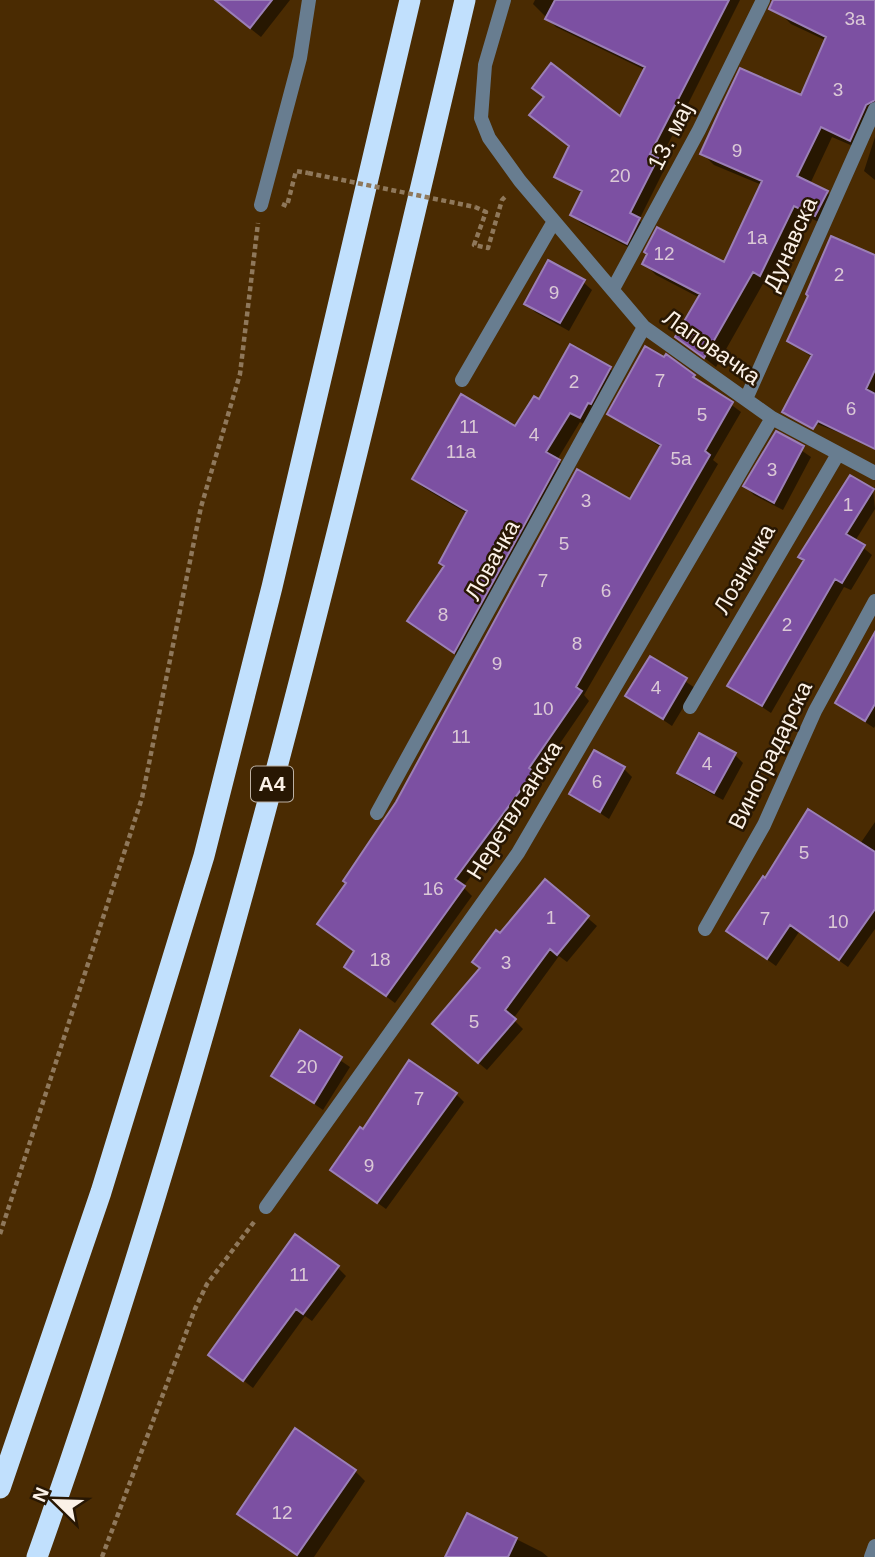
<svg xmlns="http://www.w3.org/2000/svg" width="875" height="1557" viewBox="0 0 875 1557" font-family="Helvetica,sans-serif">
	<rect width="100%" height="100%" fill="#4a2b02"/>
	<path fill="#0007" d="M214,0H290L261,37Z
		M535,0H740L659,162L665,168L639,220L648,229L636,251L581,223L572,215L583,194L556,176L571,147L532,115L545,98L534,88L621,119L645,70L556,27L533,4Z
		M786,0H863L875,6V119L862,150L832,137L810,184L827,192L838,203L827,226L806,216L772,285L764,282L716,367L678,337L700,298L656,275L645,264H725L762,185L714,165L702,153L802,98L827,41L791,24L780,13Z
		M875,137V180L864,171Z
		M875,257V447L795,415L813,358L789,341Z
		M583,282L592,290L569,331L535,312L527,304Z
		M610,369L620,378L590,427L580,422L557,460L569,471L464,661L409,621L445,567L468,514L424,488L414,479L516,429L540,401Z
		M693,376L741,412L713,460L718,464L584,695L589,701L537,777L541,782L463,887L472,896L395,1003L346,967L355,953L319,924L631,501L662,448L609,414Z
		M776,433L811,457L783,510L754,495L745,486Z
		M873,490L875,509L855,541L872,555L851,590L844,587L771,713L730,686Z
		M875,645V726L874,728L837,703Z
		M651,658L695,688L672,726L628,696Z
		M700,735L735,755L743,763L723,800L688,781L679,772Z
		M624,769L632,777L609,819L571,794Z
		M875,822V929L848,967L799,932L776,966L728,931L766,880L860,844Z
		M545,882L597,926L567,962L559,956L513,1019L523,1029L487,1070L442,1032L501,936Z
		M300,1033L350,1067L323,1110L273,1076Z
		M456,1094L464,1102L386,1209L332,1170L364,1131Z
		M338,1268L346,1276L312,1321L305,1316L253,1388L211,1355Z
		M355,1471L365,1481L314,1557H298L239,1513Z
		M468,1515L542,1552L548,1557H452Z"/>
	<path fill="#7c50a2" stroke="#9b7fb7" stroke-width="2" d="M215,0H272L250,28Z
		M555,0H729L650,154L658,158L630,213L640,218L627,244L570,215L582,191L554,177L569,146L529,115L544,97L532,88L551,63L620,116L645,67L545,19Z
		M773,0H875V100L866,105L850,141L821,127L797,176L828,191L815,216L794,206L760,276L753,272L704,358L675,337L700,294L642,264L647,254L644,252L657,227L724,262L762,181L700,154L721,108L740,68L801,95L826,37L769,9Z
		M831,236L875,255V370L866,389L875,394V449L818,421L813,429L782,412L812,355L787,341L808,296L806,294Z
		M548,260L585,280L560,323L524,304Z
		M570,344L611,367L591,404L588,403L580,418L570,413L546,452L560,460L454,653L407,621L444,566L439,563L467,511L412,479L461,394L515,426L534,396L539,399Z
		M645,346L664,357L666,354L695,375L693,377L733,402L705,451L710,455L576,687L582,691L529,768L534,772L455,879L465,886L386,996L344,967L354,951L317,924L346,883L343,881L396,802L577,469L630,499L661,445L607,414Z
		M776,431L804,446L774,503L743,486Z
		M850,475L874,489L846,534L865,545L842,583L835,579L762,706L727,686L804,560L798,557Z
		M875,632V704L865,721L835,703Z
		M650,656L687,678L663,719L625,696Z
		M699,733L736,753L714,793L677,773Z
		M594,750L625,767L600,812L569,794Z
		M808,809L875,852V909L839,960L790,925L767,959L726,931L763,876L765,878Z
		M545,879L589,916L557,955L550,949L505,1010L516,1019L478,1063L432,1024L480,968L472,962L496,930L500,933Z
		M300,1030L342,1057L314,1103L271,1076Z
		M409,1060L457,1093L377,1203L330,1170L360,1127L363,1129Z
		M295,1234L339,1266L303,1314L296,1309L243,1381L208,1355Z
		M295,1428L356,1470L297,1555L237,1514Z
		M467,1513L517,1538L508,1557H445Z"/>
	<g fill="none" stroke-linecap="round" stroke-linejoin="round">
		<path stroke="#8f785b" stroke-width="4.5" stroke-dasharray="5 3.5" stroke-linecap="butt" d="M282,204L287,206L296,171L308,173
			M475,207L486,212L474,245L488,248L502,200L507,195
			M0,1234L142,798L201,507L240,374L258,223
			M102,1557L195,1309L207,1284L254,1222"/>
		<path stroke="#687d90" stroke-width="14" d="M504,0L485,65L481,118L489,138L520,181L644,327L772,418L875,473
			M261,205L300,58L309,0
			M613,289L699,130L763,0
			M462,380L553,223
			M746,399L875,109
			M690,707L838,454
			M377,813L644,327
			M705,929L764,825L815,711L875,601
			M266,1207L518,853L772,418
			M871,1557L875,1546"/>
		<path stroke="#c1e0fd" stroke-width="21" d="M0,1488L101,1192L204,856L272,587L410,0
			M37,1557C217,1049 342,524 465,0"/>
		<path stroke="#8f785b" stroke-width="4.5" stroke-dasharray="5 3.5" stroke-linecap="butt" d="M308,173L475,207"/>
	</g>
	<g text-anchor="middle" stroke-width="5" stroke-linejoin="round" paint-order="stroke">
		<g font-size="19" fill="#dbc9d6">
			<text x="855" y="25">3a</text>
			<text x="838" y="96">3</text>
			<text x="737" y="157">9</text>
			<text x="620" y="182">20</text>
			<text x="757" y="244">1a</text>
			<text x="664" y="260">12</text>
			<text x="839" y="281">2</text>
			<text x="554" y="299">9</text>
			<text x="660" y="387">7</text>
			<text x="574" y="388">2</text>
			<text x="851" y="415">6</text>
			<text x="702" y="421">5</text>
			<text x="469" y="433">11</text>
			<text x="534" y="441">4</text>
			<text x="461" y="458">11a</text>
			<text x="681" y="465">5a</text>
			<text x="772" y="476">3</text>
			<text x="586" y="507">3</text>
			<text x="848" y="511">1</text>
			<text x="564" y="550">5</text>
			<text x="543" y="587">7</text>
			<text x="606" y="597">6</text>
			<text x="443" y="621">8</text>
			<text x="787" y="631">2</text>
			<text x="577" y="650">8</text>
			<text x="497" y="670">9</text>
			<text x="656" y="694">4</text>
			<text x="543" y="715">10</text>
			<text x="461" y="743">11</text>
			<text x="707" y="770">4</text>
			<text x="597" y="788">6</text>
			<text x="804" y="859">5</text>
			<text x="433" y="895">16</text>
			<text x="551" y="924">1</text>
			<text x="765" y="925">7</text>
			<text x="838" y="928">10</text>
			<text x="380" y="966">18</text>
			<text x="506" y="969">3</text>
			<text x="474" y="1028">5</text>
			<text x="307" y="1073">20</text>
			<text x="419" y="1105">7</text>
			<text x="369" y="1172">9</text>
			<text x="299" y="1281">11</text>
			<text x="282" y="1519">12</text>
		</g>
		<rect fill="#281703" stroke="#bcb0a3" stroke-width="2" x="251" y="766.5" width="42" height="35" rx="5"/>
		<g font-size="21" font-weight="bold" fill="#fbf1e7">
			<text x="272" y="791">A4</text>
		</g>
		<g font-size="23" fill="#fbf1e7" stroke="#281703">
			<text transform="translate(670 136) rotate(-63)" y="8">13. мај</text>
			<text transform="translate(790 244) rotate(-66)" y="8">Дунавска</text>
			<text transform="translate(712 347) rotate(35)" y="8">Лаповачка</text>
			<text transform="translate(492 560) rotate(-61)" y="8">Ловачка</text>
			<text transform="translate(744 569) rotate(-60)" y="8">Лозничка</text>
			<text transform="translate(770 755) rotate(-64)" y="8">Виноградарска</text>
			<text transform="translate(514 810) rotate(-58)" y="8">Неретвљанска</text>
		</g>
	</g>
	<g transform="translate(56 1501) rotate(293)" stroke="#281703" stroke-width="5" paint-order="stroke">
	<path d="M0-5L12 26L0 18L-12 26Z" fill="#fbf1e7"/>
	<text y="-10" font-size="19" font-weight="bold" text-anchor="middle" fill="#fbf1e7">N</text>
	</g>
</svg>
